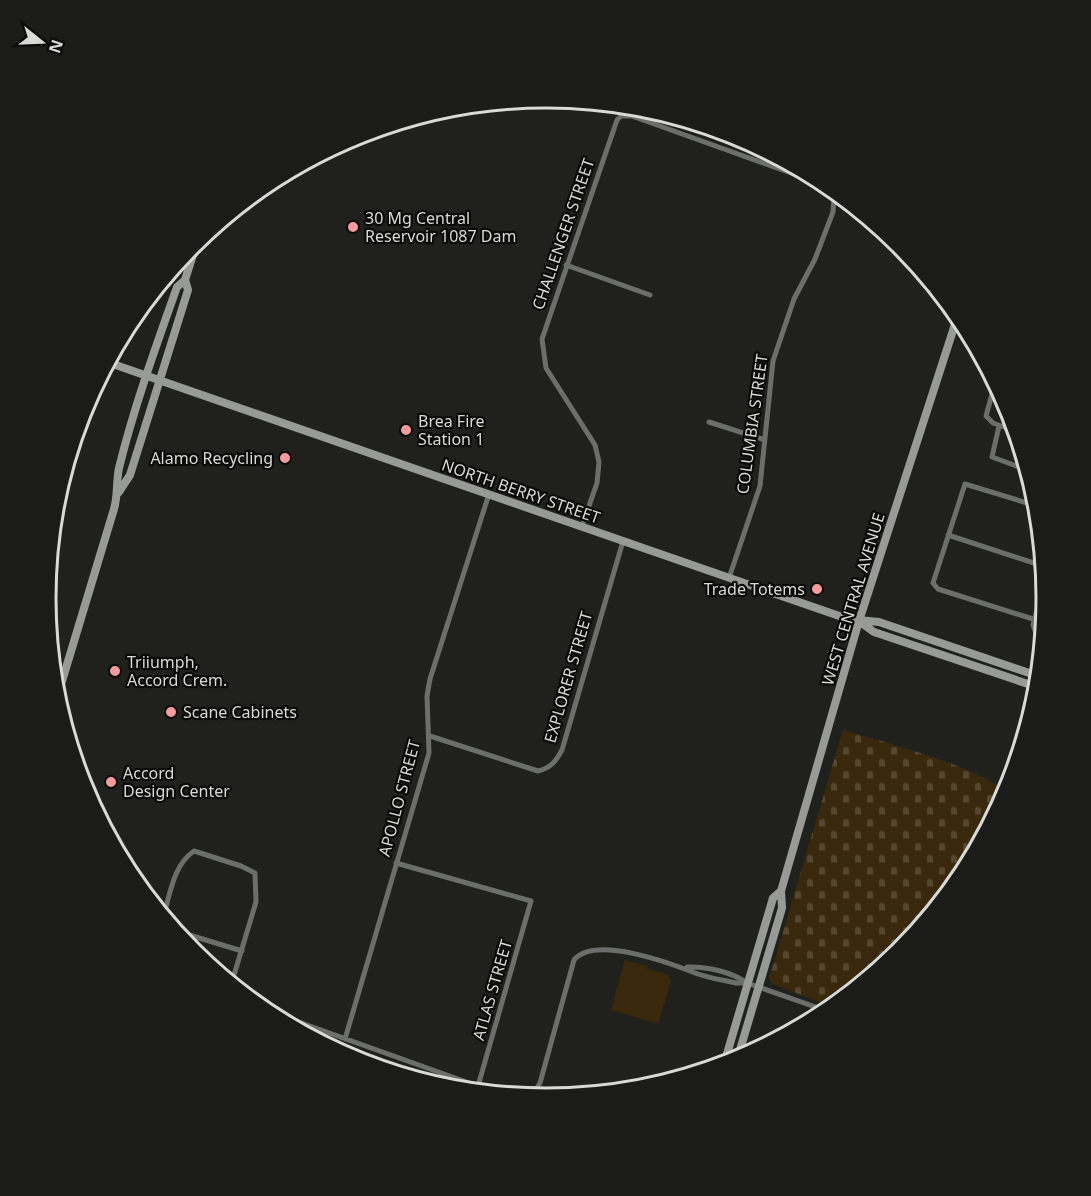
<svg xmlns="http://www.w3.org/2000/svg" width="1091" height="1196" viewBox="0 0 1091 1196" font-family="'Noto Sans',sans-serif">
	<defs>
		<pattern id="cemetery-stones" width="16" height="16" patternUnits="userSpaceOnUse" patternTransform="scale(1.5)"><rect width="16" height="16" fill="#39280c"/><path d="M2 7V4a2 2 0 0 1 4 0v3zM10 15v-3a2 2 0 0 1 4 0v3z" fill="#55472f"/></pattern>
	</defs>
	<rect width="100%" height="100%" fill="#20211c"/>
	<path fill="url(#cemetery-stones)" d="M843,730C886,743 974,765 1007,792L961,876L899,952L832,1007L773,984L769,979Z"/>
	<path fill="#39280c" d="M625,960L648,966L647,969L667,974L671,981L658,1024L611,1010Z"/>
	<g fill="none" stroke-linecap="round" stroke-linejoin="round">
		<path stroke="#6c6e6b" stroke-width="5" d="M566,265L650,295
			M995,383L986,416L993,423L1015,431
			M709,422L765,440
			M999,426L992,457L1027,470
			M582,526L597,483L599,462L595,445L546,368L542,339L617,120L621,116H632L791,173
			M948,535L1043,566
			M729,578L760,486L773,361L794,299L815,259L833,212L834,198L827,186L791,173L793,166
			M1033,619L938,589L933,583L965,484L1037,506
			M1041,647L1033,625L1044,583
			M430,736L538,771C551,768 556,761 562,750L623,541
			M396,863L531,901L478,1086
			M163,918C170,895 173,865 194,851L241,866L255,873L256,902L231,985
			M173,930L242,951
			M687,967C706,966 732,972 747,983L827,1011
			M262,1009L500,1094
			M345,1039L429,753L427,696L430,679L489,494
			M531,1097L540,1083L574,960C595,935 670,963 695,973C708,978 723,980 736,983H747"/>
		<path stroke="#989a97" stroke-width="8" d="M107,362L848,619L879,622L1038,676
			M119,492L130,475L188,290L185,280L198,239
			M860,622L874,632L1037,687
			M56,701L114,509C118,496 116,482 119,468C134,407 156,346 177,287L185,280
			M737,1060L782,908L781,891L859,621L958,315
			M724,1064L773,898L781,891"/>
	</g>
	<g fill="#f59b9d" stroke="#0a0a08" stroke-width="2">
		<circle cx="353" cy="227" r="6"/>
		<circle cx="406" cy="430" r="6"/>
		<circle cx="285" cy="458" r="6"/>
		<circle cx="817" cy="589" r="6"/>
		<circle cx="115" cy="671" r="6"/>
		<circle cx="171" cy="712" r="6"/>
		<circle cx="111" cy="782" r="6"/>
	</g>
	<g text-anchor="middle" stroke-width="4.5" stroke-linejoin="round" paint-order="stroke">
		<g font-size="16" fill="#d9dad7" stroke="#0a0a08" text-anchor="start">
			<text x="365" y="224">30 Mg Central<tspan x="365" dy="18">Reservoir 1087 Dam</tspan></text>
			<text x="418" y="427">Brea Fire<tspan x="418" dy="18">Station 1</tspan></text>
			<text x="273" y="464" text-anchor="end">Alamo Recycling</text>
			<text x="805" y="595" text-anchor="end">Trade Totems</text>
			<text x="127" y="668">Triiumph,<tspan x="127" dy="18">Accord Crem.</tspan></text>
			<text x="183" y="718">Scane Cabinets</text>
			<text x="123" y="779">Accord<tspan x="123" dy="18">Design Center</tspan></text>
		</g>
		<g font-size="16" fill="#d9dad7" stroke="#0a0a08">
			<text transform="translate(563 234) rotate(-71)" y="6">CHALLENGER STREET</text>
			<text transform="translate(752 424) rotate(-82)" y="6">COLUMBIA STREET</text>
			<text transform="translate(521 491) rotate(19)" y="6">NORTH BERRY STREET</text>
			<text transform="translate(853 599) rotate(-73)" y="6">WEST CENTRAL AVENUE</text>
			<text transform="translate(568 677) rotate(-74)" y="6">EXPLORER STREET</text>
			<text transform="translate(399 798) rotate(-75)" y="6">APOLLO STREET</text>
			<text transform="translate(492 990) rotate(-74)" y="6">ATLAS STREET</text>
		</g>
	</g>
	<path d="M0 0H1091V1196H0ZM56 598a490 490 0 1 1 980 0a490 490 0 1 1-980 0Z" fill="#1b1b19" fill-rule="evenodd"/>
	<path fill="none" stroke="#d9dad7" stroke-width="3" d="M56 598a490 490 0 1 1 980 0a490 490 0 1 1-980 0Z"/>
	<g transform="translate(42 42) rotate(108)" stroke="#0a0a08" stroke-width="4.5" paint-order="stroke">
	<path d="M0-4.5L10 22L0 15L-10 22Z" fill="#d9dad7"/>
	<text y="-9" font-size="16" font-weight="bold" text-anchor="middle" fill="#d9dad7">N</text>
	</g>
</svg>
